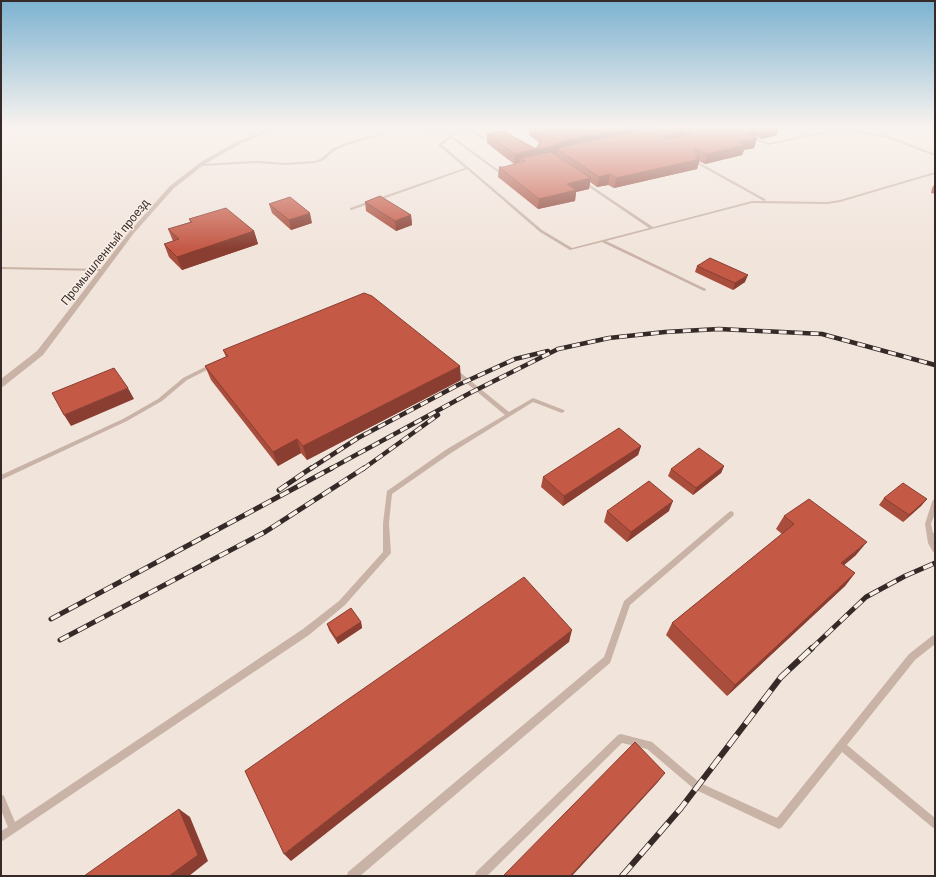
<svg xmlns="http://www.w3.org/2000/svg" width="936" height="877" viewBox="0 0 936 877" font-family="'DM Sans',sans-serif">
	<rect width="100%" height="100%" fill="#f1e4db"/>
	<g fill="none" stroke-linecap="round" stroke-linejoin="round">
		<path fill="#c9b3a7" fill-rule="evenodd" d="M259,126H263L272,130L269,131Z
			M464,126H467L486,138L507,134L498,126H501L511,133V135L485,140L465,128L453,137L504,174V176H503L451,138L442,145L542,230L572,248L649,228L583,183V181H584L653,227L752,201H764L692,161V159H693L765,199L766,200L764,201L827,202L840,200L935,172V174L840,202L827,204L752,203L606,241L706,289V290L704,291L602,242L570,250L540,232L467,169L352,210H350V208L465,168L438,145L451,135L418,129L420,128L453,134Z
			M835,129L853,130L889,136L935,154V156L888,138L853,132L835,131L769,145L747,137L750,136L769,143Z
			M378,134H379V136L347,145L334,151L324,160L315,163L286,165L257,163L201,166L199,165L201,164L257,161L286,163L315,161L322,158L332,149L345,143Z
			M1,267L101,269L103,270L101,271L1,269Z
			M213,363L215,364L216,365L215,366L187,380L162,401L127,421L1,480V475L123,419L158,399L183,378Z
			M454,368L456,369L509,412L533,398L564,410L565,411L562,413L533,402L451,453L392,494L389,523L391,553L345,605L309,635L1,842V831L8,827L1,810V794L4,796L15,822L303,629L339,601L383,552V523L387,491L447,449L505,415L452,371L451,370L452,369Z
			M935,499V513L931,524L933,533L935,532V553L933,552L928,543L925,524L932,502L933,500Z
			M731,511L733,512L734,514L733,516L630,605L610,663L360,876H347L348,872L604,657L624,601L729,512Z
			M935,635V644L915,660L847,745L935,818V829L932,827L842,752L782,827L779,829L694,789L647,749L622,743L487,876H475L476,872L618,735L621,734L652,742L700,783L777,818L909,654L932,636Z"/>
		<path fill="#c9b3a7" fill-rule="evenodd" d="M276,126H283L240,144L205,164L174,188L134,233L43,355L4,386L1,387V379L37,351L130,231L170,186L201,162L236,142Z"/>
		<defs>
			<path id="rail-far2" d="M310,469L358,438L458,385L515,359L548,351
				M330,469L470,393L558,349L609,338L665,332L719,329L822,334L935,365
				M363,469L438,415"/>
			<path id="rail-far1" d="M279,490L311,468
				M51,619L332,468
				M60,640L265,532L364,468
				M811,649L866,597L905,576L935,563"/>
			<path id="rail" d="M622,876L681,808L781,677L812,648"/>
		</defs>
		<use href="#rail-far2" stroke="#352a27" stroke-width="4.5"/>
		<use href="#rail-far1" stroke="#352a27" stroke-width="5"/>
		<use href="#rail" stroke="#352a27" stroke-width="6"/>
		<use href="#rail-far2" stroke="#f9efe7" stroke-width="3" stroke-dasharray="8" stroke-linecap="butt"/>
		<use href="#rail-far1" stroke="#f9efe7" stroke-width="3.5" stroke-dasharray="10" stroke-linecap="butt"/>
		<use href="#rail" stroke="#f9efe7" stroke-width="4.5" stroke-dasharray="14" stroke-linecap="butt"/>
	</g>
	<path fill="#a94d3c" d="M529,126H771L778,130L777,135L762,139L755,136L754,137L757,138L754,148L744,150L742,155L705,164L699,161L697,169L614,188L608,185L597,187L590,182L589,189L576,192L575,201L538,209L498,177L499,167H504L520,163L514,164L487,143V134L536,149L540,143L529,135Z
		M935,183V194L931,193L932,188Z
		M365,202L411,215L412,225L396,231L366,211Z
		M269,204L312,223L291,230L272,213Z
		M189,219L254,231L258,244L182,270L169,257L164,244L173,241L168,229L190,222Z
		M697,266L745,282L733,290L695,272Z
		M223,350L461,380L307,460L301,453L278,466L211,380L205,366L226,357Z
		M641,446L638,455L563,506L541,487L543,477Z
		M724,466L721,473L693,495L668,476L671,469Z
		M884,498L927,499L921,506L903,522L879,505Z
		M607,511H669L627,542L604,522Z
		M784,516L856,555L844,565L855,573L845,586L727,696L666,635L672,623L782,534L776,529Z
		M361,622L362,628L338,644L329,630L327,624Z"/>
	<path fill="#893e31" d="M636,126H678L563,151L557,149V153L550,157L520,158V163L514,164L515,154L564,141Z
		M684,130L682,140L663,145L665,135Z
		M778,130L777,135L762,139L764,133Z
		M756,131L754,139L757,138L754,148L744,150L742,155L705,164L707,154L739,142L747,134Z
		M700,156L699,159H700L697,169L614,188L616,178Z
		M610,174L608,185L597,187L599,177Z
		M591,178L589,189L576,192L575,201L538,209L539,199L567,184Z
		M310,213L312,223L291,230L289,220Z
		M411,215L412,225L396,231L395,221Z
		M254,231L258,244L182,270L177,257Z
		M748,275L745,282L733,290L735,283Z
		M460,366L461,380L307,460L303,446Z
		M128,388L134,399L71,426L64,415Z
		M297,439L301,453L278,466L273,452Z
		M641,446L638,455L563,506L564,496Z
		M724,466L721,473L693,495L696,488Z
		M927,499L921,506L903,522L909,515Z
		M673,501L669,511L627,542L631,532Z
		M867,542L856,555L831,576L841,563Z
		M855,573L845,586L727,696L735,685Z
		M361,622L362,628L338,644L336,638Z
		M572,630L569,642L291,861L284,854Z
		M665,773L658,782L572,876H570Z
		M179,809L190,817L208,861L189,876H169Z"/>
	<path fill="#c45946" stroke="#893e31" d="M530,126H636L564,141L550,147L515,154L487,134L503,131L536,149L544,135Z
		M662,126H676L684,130L665,135L664,139L688,135L692,129L687,126H744L756,131L747,134L757,138L739,142L745,145L707,154L694,148V152L700,156L695,157L700,159L616,178L610,174L599,177L557,149L566,146Z
		M744,126H771L778,130L764,133Z
		M551,152L591,178L567,184L576,190L539,199L499,167H504L525,161L520,158Z
		M380,196L411,215L395,221L365,202Z
		M290,197L310,213L289,220L269,204Z
		M226,208L254,231L177,257L164,244L179,239L168,229L192,222L189,219Z
		M710,258L748,275L735,283L697,266Z
		M364,293L372,296L460,366L303,446L297,439L273,452L205,366L228,356L223,350Z
		M114,368L128,388L64,415L52,393Z
		M619,428L641,446L564,496L543,477Z
		M699,448L724,466L696,488L671,469Z
		M649,481L673,501L631,532L607,511Z
		M903,483L927,499L909,515L884,498Z
		M809,499L867,542L841,563L855,573L735,685L672,623L794,524L784,516Z
		M524,577L572,630L284,854L245,771Z
		M351,608L361,622L336,638L327,624Z
		M635,742L665,773L570,876H503Z
		M179,809L198,855L169,876H84Z"/>
	<linearGradient id="sky" x2="0" y2="1"><stop stop-color="#7cb2d0"/><stop offset="0.51" stop-color="#f9f3ef"/><stop offset="1" stop-color="#f9f3ef" stop-opacity="0"/></linearGradient>
	<rect width="936" height="249" fill="url(#sky)"/>
	<g text-anchor="middle" stroke-width="3" stroke-linejoin="round" paint-order="stroke">
		<g font-size="12" fill="#352a27" stroke="#f9efe7">
			<text transform="translate(105 252) rotate(-51)" y="4">Промышленный проезд</text>
		</g>
	</g>
	<rect width="936" height="877" fill="none" stroke="#352a27" stroke-width="4"/>
</svg>
